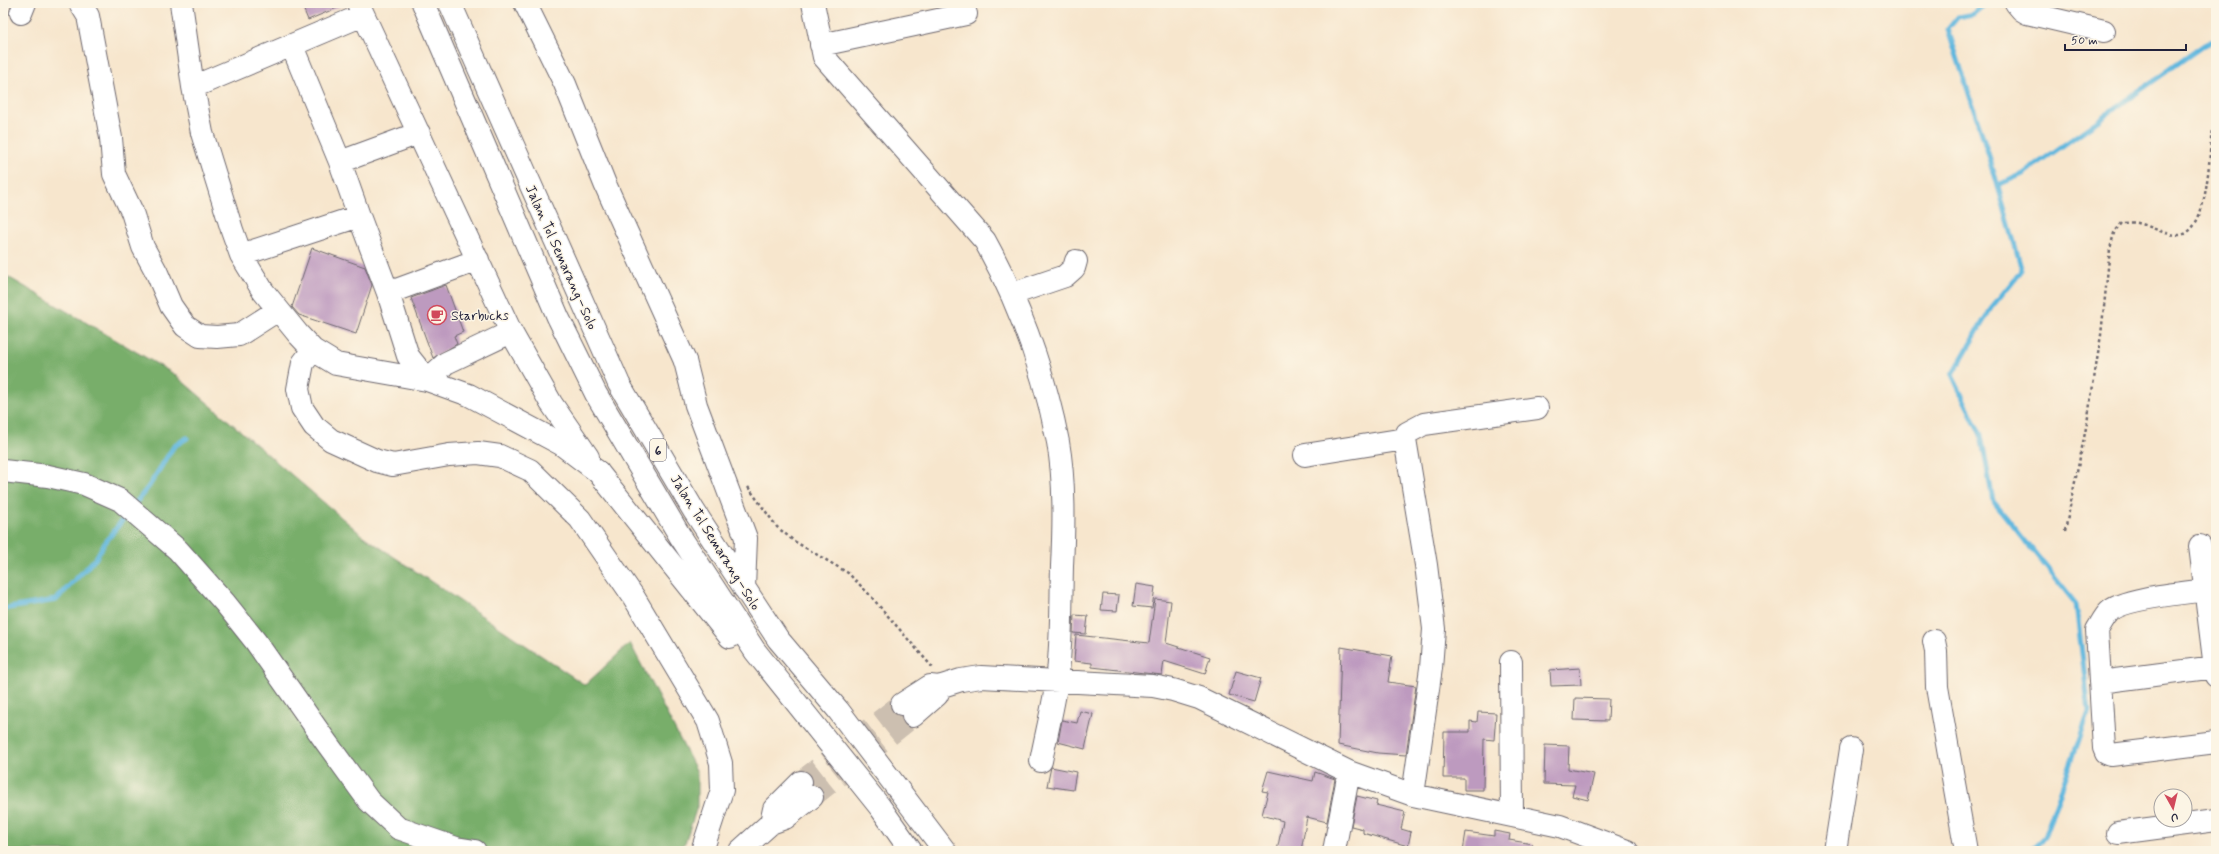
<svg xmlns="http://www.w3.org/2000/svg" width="2219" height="854" viewBox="0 0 2219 854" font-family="Mynerve,sans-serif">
	<rect width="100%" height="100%" fill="#fcf5e5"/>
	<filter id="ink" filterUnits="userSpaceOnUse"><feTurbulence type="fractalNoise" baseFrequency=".025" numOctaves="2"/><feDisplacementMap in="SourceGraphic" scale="8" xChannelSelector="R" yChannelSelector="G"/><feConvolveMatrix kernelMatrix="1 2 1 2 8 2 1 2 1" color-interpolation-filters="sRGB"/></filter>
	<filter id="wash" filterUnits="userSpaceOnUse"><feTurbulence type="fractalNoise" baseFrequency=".012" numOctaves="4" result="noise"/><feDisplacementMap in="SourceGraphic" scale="16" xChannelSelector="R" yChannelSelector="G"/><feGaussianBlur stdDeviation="0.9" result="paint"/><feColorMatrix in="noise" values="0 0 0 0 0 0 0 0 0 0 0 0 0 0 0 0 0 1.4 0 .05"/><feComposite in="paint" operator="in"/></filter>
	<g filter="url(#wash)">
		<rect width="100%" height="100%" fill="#f7e6cd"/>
		<path fill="#78ae6b" stroke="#4d6853" d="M3,274L174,374L363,536L585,685L630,643L697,772V807L685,843L675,851H3Z"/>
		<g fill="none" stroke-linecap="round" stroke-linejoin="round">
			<path stroke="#61b7de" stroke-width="5" d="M1984,3L1983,6L1973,14L1958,17L1948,29L1991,162L2022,270L1991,308L1952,375L1981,435L1993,501L2076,604L2089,712L2044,838L2030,851
				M1998,185L2023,174L2204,45L2216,39
				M134,505L149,486L174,446L187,438
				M3,609L56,600L96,558L104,544L128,513"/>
		</g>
		<g id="blocks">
			<path fill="#bd9abf" d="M301,3H346V4L308,20Z
				M312,248L365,267L372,285L356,334L299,315L292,307Z
				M446,285L463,332L454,336L457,344L433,358L411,298Z
				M1136,584L1155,587L1152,608L1133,606Z
				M1103,594L1119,595L1117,611L1101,610Z
				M1155,599L1171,601L1166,643L1210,657L1205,674L1164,661L1162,675L1092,667V663L1074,661L1076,635L1149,643Z
				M1074,615L1088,616L1086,634L1073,633Z
				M1341,647L1392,656L1388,682L1416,686L1406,755L1378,753L1338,745Z
				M1580,668L1581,685L1551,686L1550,670Z
				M1236,671L1261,678L1254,702L1229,695Z
				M1575,698L1609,699L1608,721L1574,720Z
				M1080,711L1093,714L1085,749L1058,742L1062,720L1077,723Z
				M1478,712L1496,713L1494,740L1484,739L1483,790H1464V778H1443L1444,732H1470V721L1477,722Z
				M1545,745L1569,746L1568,769L1594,774L1588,800L1572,796L1575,785L1544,784Z
				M1051,767L1076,772L1073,790L1047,786Z
				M1268,771L1313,781L1315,772L1335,779L1327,822L1307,817L1301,851H1277L1283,821L1262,815L1268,792L1262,791Z
				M1357,796L1377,801L1376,805L1405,812L1401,829L1411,832L1408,846L1363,833V829L1351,826Z
				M1494,831L1510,834L1509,840L1533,844V851H1463L1466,832L1494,836Z"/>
		</g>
	</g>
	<g filter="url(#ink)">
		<use href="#blocks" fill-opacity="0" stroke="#6d676e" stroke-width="1"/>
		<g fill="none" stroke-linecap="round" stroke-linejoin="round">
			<path stroke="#ccbfb0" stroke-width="22" stroke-dasharray="22 11" stroke-linecap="butt" d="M801,782L902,704
				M812,797L913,716"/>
			<defs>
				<path id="minor" d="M80,3L88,16L111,138L114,174L132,212L143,247L157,273L171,306L185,326L200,336L217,337L239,335L278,310
					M181,3L193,87L202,133L232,230L241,255L263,291L298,334L313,350L336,364L427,380L469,395L561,444L598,472
					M358,3L511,332L551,403L588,457
					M525,3L565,84L605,184L685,361
					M813,3L824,57L985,241C1019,303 1044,371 1058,442C1065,482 1064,525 1062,566C1061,604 1062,644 1057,681C1053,708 1046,735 1041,761
					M2016,3L2022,10L2027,13L2104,31
					M21,13L25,3
					M821,45L966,14
					M292,46L340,162
					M193,87L363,15
					M359,216L340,162L419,133
					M241,255L359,216L388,293L478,260
					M388,293L408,356L427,380L446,363L511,332
					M1012,294L1065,276L1074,268L1076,261
					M313,350L303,363L298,389L302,408L314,426L331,440L377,461L393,465L449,455L478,453L500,456L530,470L580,519L633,596L708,721L721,763L722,790L702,851
					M1305,455L1405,439
					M3,471L48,476L84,484L120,500L178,550L225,603L256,642L326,742L369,801L398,828L456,848L475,851
					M2200,546L2216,676
					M2206,590C2185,593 2122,598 2109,612C2104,617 2101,624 2097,630L2104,748L2106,753L2111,755L2216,742
					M1934,641L1936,651L1937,687L1966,851
					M1511,662L1512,816
					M2100,682L2215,667
					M902,704L930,686L939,687L961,680L981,677L1153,686L1173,690L1199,698L1349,772L1413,795L1560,826L1627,851
					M913,716L937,695L939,690
					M1413,795L1431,668L1434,629L1426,565L1405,439L1407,433L1424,424L1537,408
					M771,823L774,809L801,782
					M2118,833L2216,820
					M740,851L771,823L785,818L812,797
					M1334,851L1349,772
					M1835,851L1851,749"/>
				<path id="highway" d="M423,3L558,317L596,394L680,536L755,651L880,807L911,851
					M450,3L619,384L694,511L778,639L838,710L945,851
					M685,361L696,405L746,538L744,588
					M598,472L730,637"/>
			</defs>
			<use href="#minor" stroke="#6d676e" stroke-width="24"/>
			<use href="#highway" stroke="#6d676e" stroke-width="24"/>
			<path stroke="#6d676e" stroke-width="2.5" stroke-dasharray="3 3" stroke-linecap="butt" d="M748,487L777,527L794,541L848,573L868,593L933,668
				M2065,531L2087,423L2101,335L2110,249L2114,233L2122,223C2127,223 2133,222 2138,223C2151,226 2164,235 2179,235C2209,234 2209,152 2212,130L2216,123"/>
			<use href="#minor" stroke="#fff" stroke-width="22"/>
			<use href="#highway" stroke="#fff" stroke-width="22"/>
		</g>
	</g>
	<defs>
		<symbol id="cafe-ring" viewBox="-11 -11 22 22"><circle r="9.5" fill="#fcf5e5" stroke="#d1495b" stroke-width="1.5"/><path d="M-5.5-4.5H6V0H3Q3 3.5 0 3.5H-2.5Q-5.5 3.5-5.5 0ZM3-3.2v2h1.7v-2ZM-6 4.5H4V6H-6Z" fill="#d1495b"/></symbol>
	</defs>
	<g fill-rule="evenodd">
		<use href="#cafe-ring" x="426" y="304" width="22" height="22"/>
	</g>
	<g text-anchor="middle" stroke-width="3" stroke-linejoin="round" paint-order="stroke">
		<rect fill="#fcf5e5" stroke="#63616e" stroke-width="1" x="650" y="439" width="16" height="22" rx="3"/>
		<g font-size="13" font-weight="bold" fill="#22223b">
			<text x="658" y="455">6</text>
		</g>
		<g font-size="14" fill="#22223b" stroke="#fcf5e5">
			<text transform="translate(562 257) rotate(66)" y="5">Jalan Tol Semarang–Solo</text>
			<text transform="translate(716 542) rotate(58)" y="5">Jalan Tol Semarang–Solo</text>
		</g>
		<g font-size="14" fill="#22223b" stroke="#fcf5e5" text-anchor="start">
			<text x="451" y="320">Starbucks</text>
		</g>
	</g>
	<rect width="2219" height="854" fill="none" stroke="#fcf5e5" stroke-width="16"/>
	<g transform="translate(2173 808) rotate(172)"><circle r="19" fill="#fcf5e5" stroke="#a5a1a1"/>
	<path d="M0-3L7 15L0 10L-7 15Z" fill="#d1495b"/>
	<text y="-6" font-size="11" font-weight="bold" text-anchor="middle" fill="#22223b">U</text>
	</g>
	<path d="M2065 44v6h121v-6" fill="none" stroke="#22223b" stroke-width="2"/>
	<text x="2071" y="44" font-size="12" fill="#22223b" stroke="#fcf5e5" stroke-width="3" paint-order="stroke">50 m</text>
</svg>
